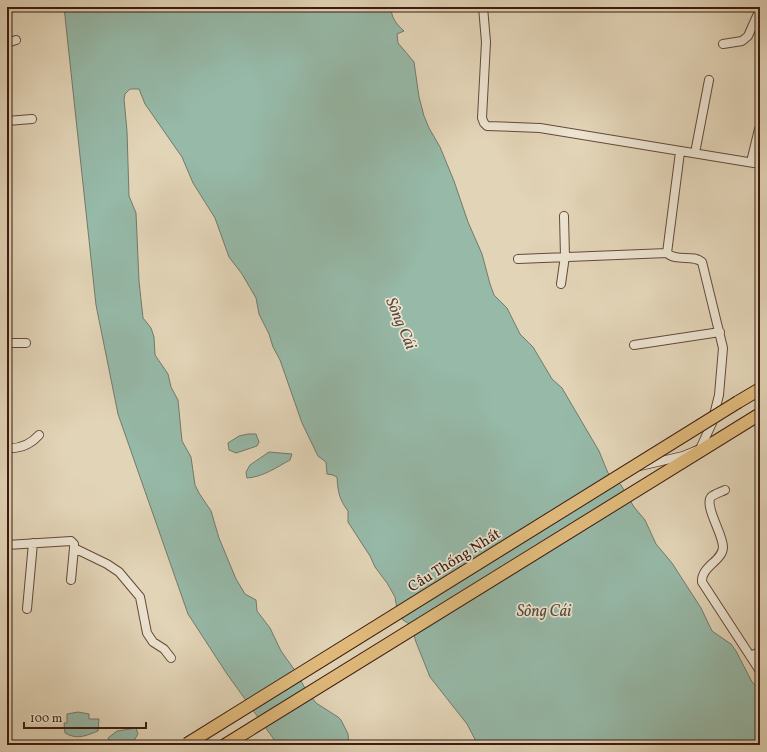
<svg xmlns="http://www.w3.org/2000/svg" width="767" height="752" viewBox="0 0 767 752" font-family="Vollkorn,serif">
	<rect width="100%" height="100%" fill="#e2d4b7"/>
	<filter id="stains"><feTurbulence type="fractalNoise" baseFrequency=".005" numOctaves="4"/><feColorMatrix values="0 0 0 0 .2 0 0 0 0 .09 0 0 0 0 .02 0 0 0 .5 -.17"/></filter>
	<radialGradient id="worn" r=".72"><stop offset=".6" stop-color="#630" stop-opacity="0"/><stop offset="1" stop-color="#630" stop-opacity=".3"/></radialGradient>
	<path fill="#96b9a8" stroke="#727a6b" d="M64,7H391C391,17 396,24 404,31L397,34L398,43L414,62L419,97L424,116L429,128L440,147L454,181L468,222L482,254L490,284L494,295L507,308L520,334L533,347L552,379L562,388L599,451L608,473L621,485L634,507L645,520L656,544L672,563L701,608L712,631L731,644L736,651L752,682L760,690V745H478L467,724L430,677L416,642L411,625L403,620L397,609L395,597L387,583L375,567L370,556L348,522V511C339,499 338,492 337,477L333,475L327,474L326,462L318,456L302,423L280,360L273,347L269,334L259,314L256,298L242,274L229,257L215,218L193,183L182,157L145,104L139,89H130L125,94L124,99L127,131L129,196L136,213L139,281L143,318L151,328L154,337L155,355L168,374L171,387L178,400L182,441L191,457L195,485L199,493L211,511L219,538L236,579L245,594L256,600L257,611L270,628L281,651L296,672L306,690L316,703L338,717L341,720L348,734L349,745H278L227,674L188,614L118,414L96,305Z
		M248,434H256L259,442L257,446L236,453L229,450L228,443L239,436Z
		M269,452L292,454L290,460C277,467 263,477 247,478L246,472L250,465Z
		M78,712L89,714V719H99L98,731C85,736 77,740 65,733L64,723H67V714Z
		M136,728L138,734L133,742H129L126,745H113L108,738L117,731Z"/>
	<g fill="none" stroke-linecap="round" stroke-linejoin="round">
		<defs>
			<path id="street" d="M483,7L486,42L482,118L484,123L487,126L540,128L760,164
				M7,43L16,40
				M723,44L742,41L748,36L760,9
				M7,121L32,119
				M695,153L709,80
				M751,162L759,129
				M518,259L667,253L680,152
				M561,284L565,256L564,216
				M7,343H26
				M634,345L720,332
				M7,448C20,449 30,445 39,435
				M640,466L683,456L700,449L712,423L719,395L723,348L702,262C693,254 676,262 667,253
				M725,490C721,492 714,494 711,497C704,506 723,534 723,547C723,561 701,566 702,582L760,671
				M7,545L71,541L74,544V548L71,580
				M74,548L107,564L119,572L140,597L147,633L153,642L164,649L171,658
				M27,609L33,543
				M750,656L760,652"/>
			<path id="primary" d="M738,402L760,389
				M225,745L760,414"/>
		</defs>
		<use href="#street" stroke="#654939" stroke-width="10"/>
		<use href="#primary" stroke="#3b1b0f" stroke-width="14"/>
		<use href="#street" stroke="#ece3d0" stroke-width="8"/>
		<use href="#primary" stroke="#e1ba7c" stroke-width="12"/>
		<defs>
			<path id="primary-bridge" d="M187,744L738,402"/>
		</defs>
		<use href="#primary-bridge" stroke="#3b1b0f" stroke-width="14" stroke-linecap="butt"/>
		<use href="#primary-bridge" stroke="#e1ba7c" stroke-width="12"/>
	</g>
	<g text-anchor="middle" stroke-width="3.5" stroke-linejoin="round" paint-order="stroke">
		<g font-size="15" fill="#3b1b0f" stroke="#ece3d0">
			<text transform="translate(454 560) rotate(-32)" y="5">Cầu Thống Nhất</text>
		</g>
		<g font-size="16" font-style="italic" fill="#564a3d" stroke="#ece3d0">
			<text transform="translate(402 323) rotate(67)" y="6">Sông Cái</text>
			<text x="544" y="616">Sông Cái</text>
		</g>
	</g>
	<rect width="767" height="752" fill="none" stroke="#e2d4b7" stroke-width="24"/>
	<rect x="8" y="8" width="751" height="736" fill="none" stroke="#3b1b0f" stroke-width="2"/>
	<rect x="12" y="12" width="743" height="728" fill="none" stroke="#3b1b0f"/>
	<path d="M24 722v6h122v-6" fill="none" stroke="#3b1b0f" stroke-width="2"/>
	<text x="30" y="722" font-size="12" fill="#3b1b0f" stroke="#ece3d0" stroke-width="3" paint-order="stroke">100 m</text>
	<rect width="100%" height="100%" filter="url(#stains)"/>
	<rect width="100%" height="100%" fill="url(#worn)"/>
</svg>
